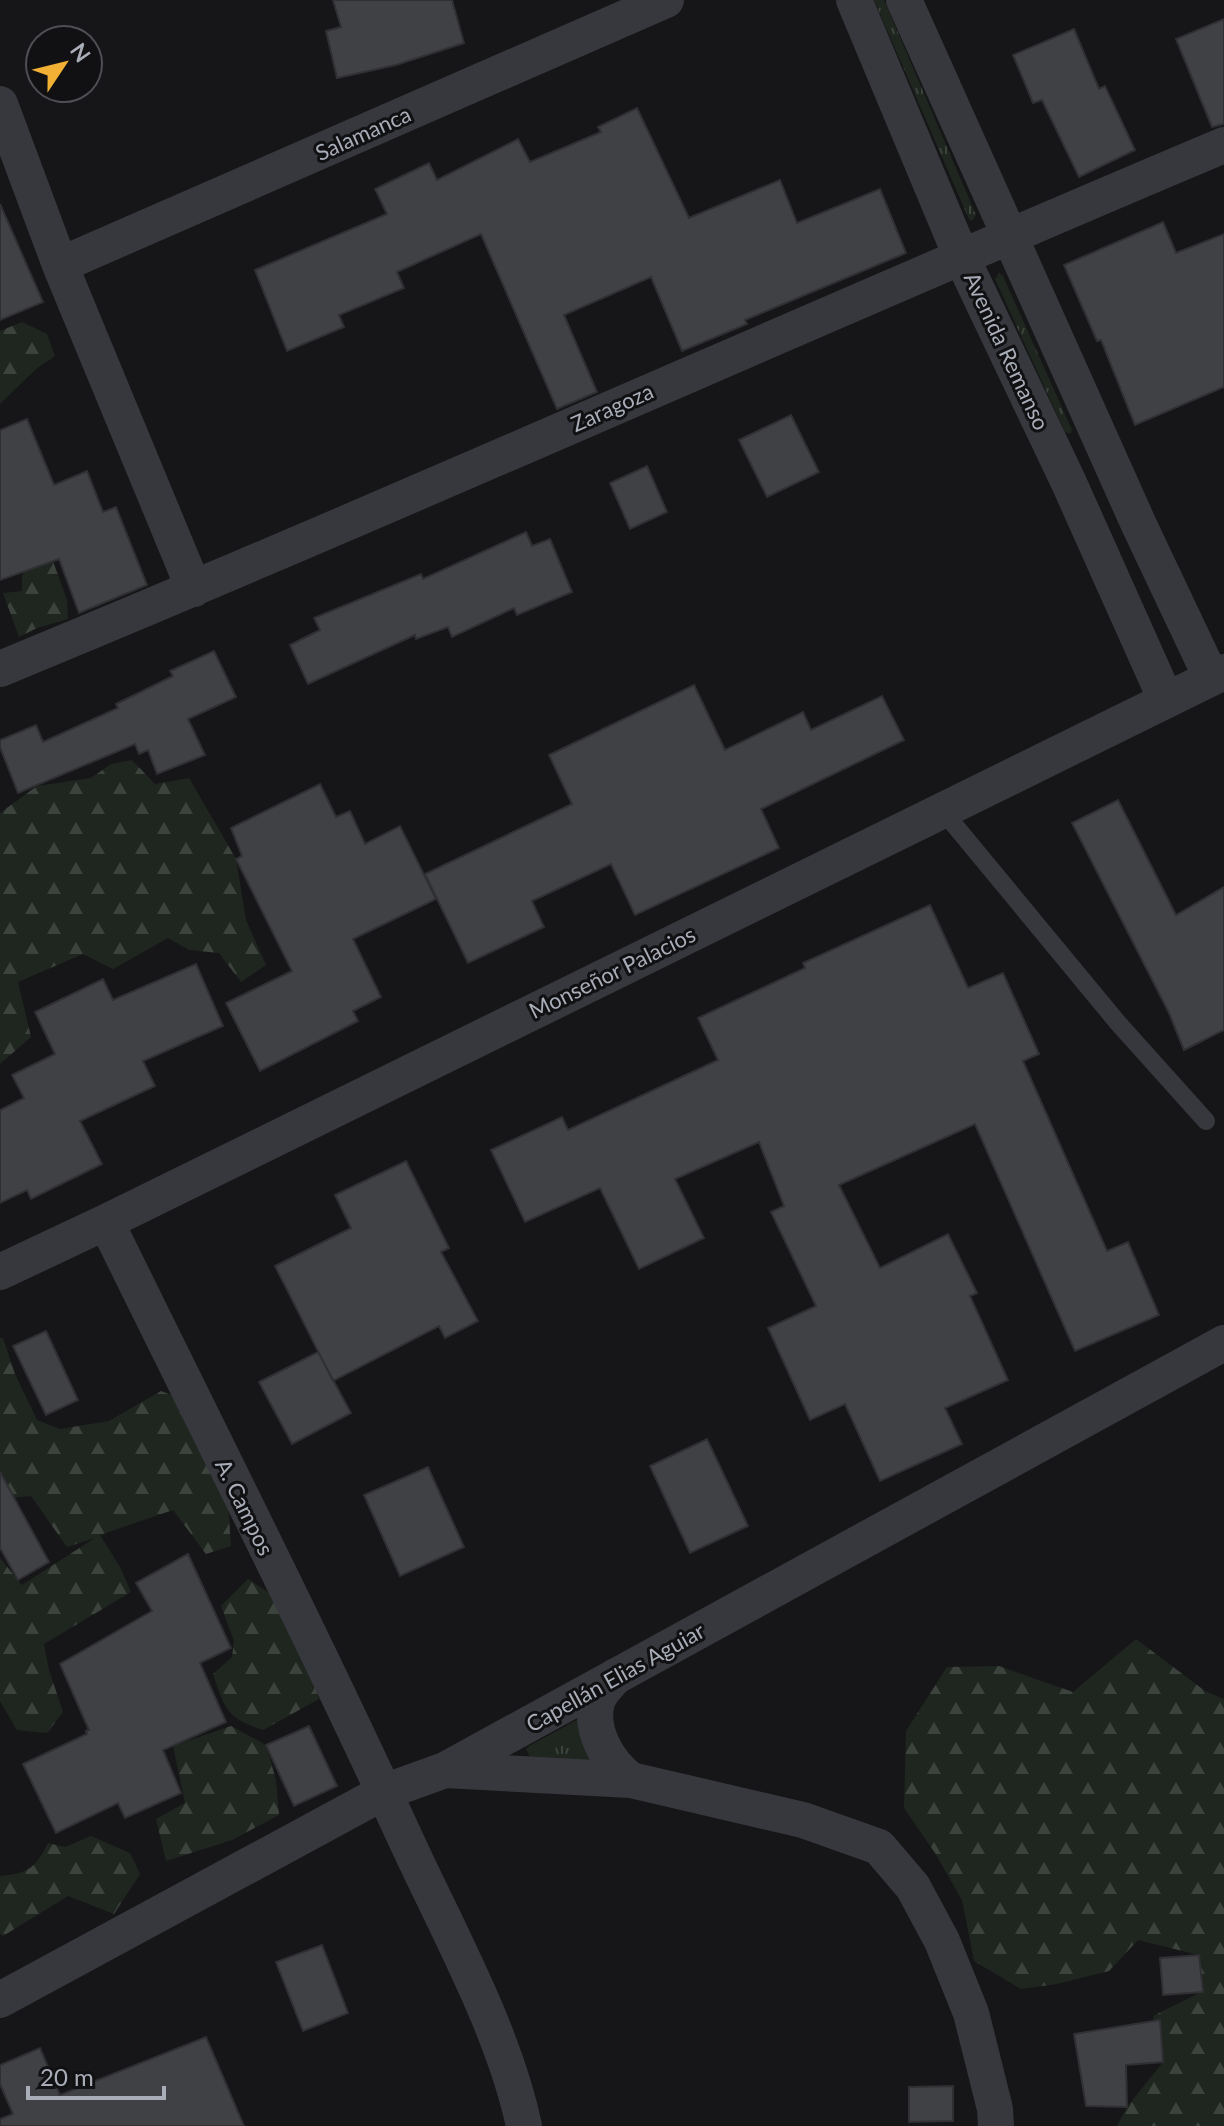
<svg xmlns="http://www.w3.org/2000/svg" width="1224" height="2126" viewBox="0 0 1224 2126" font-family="Lato,sans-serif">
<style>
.grass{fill:url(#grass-tufts)}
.forest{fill:url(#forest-firs)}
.building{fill:#404145;stroke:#303034;stroke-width:2}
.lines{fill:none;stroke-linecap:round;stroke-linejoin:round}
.service{stroke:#37383d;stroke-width:18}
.minor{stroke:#37383d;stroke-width:36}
.labels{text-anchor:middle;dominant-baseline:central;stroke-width:6;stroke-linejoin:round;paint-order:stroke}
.street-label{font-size:22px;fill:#a8adb8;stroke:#111113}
</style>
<defs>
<pattern id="grass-tufts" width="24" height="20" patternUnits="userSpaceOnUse" patternTransform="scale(2)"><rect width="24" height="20" fill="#1e261f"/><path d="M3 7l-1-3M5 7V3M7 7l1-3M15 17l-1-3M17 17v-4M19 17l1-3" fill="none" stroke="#3c433d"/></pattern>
<pattern id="forest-firs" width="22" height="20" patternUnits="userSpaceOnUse" patternTransform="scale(2)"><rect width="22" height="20" fill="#1e261f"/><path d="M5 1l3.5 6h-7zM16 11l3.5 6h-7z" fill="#3c433d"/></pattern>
</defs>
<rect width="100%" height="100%" fill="#161618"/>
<path class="grass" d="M 874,0 L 884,0 L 976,215 L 972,221 L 969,219 Z
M 999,273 L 1003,276 L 1072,430 L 1070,434 L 1065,432 L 995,279 Z
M 579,1719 L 601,1763 L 530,1757 L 526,1749 L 529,1746 Z"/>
<path class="forest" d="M 22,322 L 47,334 L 55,356 L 36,369 L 0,404 L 0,331 Z
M 50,553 L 67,600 L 68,619 L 37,628 L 19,637 L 3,593 L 22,591 L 22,577 L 27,563 Z
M 132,760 L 155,784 L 189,778 L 236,859 L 246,920 L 266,965 L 241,982 L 219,953 L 189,950 L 168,938 L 113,969 L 83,954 L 18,982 L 31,1037 L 0,1064 L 0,813 L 37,786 L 91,778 L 111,764 Z
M 0,1338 L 3,1338 L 15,1374 L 37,1420 L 60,1429 L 109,1421 L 161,1391 L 213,1411 L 228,1503 L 231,1546 L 206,1554 L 173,1510 L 100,1535 L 120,1567 L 131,1592 L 44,1644 L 49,1670 L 63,1712 L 47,1733 L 17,1730 L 0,1701 L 0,1558 L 22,1585 L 95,1538 L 67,1547 L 31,1496 L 0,1499 Z
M 248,1579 L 271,1594 L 302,1645 L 319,1699 L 263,1730 C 226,1717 226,1711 213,1674 L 232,1657 L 234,1641 L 221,1606 Z
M 1136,1639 L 1205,1691 L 1224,1699 L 1224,2126 L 1117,2126 L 1127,2107 L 1163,2062 L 1153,2016 L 1203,1991 L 1199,1955 L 1138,1940 L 1109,1971 L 1057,1984 L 1021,1989 L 974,1961 L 962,1900 L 935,1853 L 904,1808 L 906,1731 L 947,1667 L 999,1666 L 1073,1692 Z
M 231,1726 L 266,1745 L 276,1780 L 279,1815 L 232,1840 L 166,1861 L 156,1819 L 185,1803 L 173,1746 Z
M 91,1836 L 130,1853 L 140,1874 L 114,1914 L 68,1896 L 3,1936 L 0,1934 L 0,1876 C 27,1874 36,1868 48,1843 L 65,1847 Z"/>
<path class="building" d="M 333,0 L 452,0 L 464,43 L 396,65 L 337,78 L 326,31 L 341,27 Z
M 1224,19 L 1224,124 L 1212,127 L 1176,39 Z
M 1074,29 L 1099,89 L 1105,86 L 1135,150 L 1079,177 L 1042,100 L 1033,103 L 1013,55 Z
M 637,108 L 689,218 L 780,180 L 797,223 L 880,189 L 906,253 L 745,320 L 747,324 L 682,351 L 651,277 L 564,315 L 597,392 L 557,409 L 481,234 L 397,272 L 404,288 L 339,315 L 344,327 L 287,351 L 255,270 L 387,214 L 375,189 L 429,163 L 437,180 L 518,139 L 530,162 L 601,132 L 598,127 Z
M 0,204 L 43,302 L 0,320 Z
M 1163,222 L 1176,253 L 1224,234 L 1224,387 L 1135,425 L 1101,340 L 1097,341 L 1064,265 Z
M 791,415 L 819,472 L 767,497 L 739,440 Z
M 27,419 L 54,485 L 87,471 L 103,512 L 116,507 L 147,585 L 79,613 L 59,559 L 0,580 L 0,430 Z
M 647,466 L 667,512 L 630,529 L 610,483 Z
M 526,532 L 532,546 L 550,539 L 572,592 L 517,615 L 514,608 L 452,637 L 448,627 L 416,639 L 415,635 L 308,684 L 290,645 L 320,630 L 314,618 L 421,574 L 423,579 Z
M 214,651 L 236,697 L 188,719 L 205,755 L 157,774 L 148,750 L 139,754 L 135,744 L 18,793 L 0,747 L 0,740 L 36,725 L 43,742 L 118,708 L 116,704 L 173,676 L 170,671 Z
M 694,685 L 725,750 L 803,712 L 811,730 L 882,696 L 904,740 L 761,809 L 779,848 L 635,915 L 611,864 L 532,901 L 544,927 L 468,963 L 425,874 L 572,804 L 549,755 Z
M 320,784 L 336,817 L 350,811 L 365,844 L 400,826 L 436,899 L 353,939 L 381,997 L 353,1011 L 358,1021 L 260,1071 L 226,1003 L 292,971 L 236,859 L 242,856 L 231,828 Z
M 1118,800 L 1176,915 L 1224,887 L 1224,1030 L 1184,1050 L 1169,1013 L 1072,823 Z
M 930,905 L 968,988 L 1003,973 L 1039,1054 L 1023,1061 L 1107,1251 L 1128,1242 L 1159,1315 L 1075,1351 L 975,1124 L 839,1185 L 880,1268 L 948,1234 L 977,1293 L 970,1296 L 1008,1380 L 945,1408 L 962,1444 L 880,1481 L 845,1404 L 810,1420 L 768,1328 L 816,1306 L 771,1212 L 784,1206 L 759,1142 L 675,1179 L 704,1238 L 639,1269 L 600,1188 L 525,1222 L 491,1150 L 562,1117 L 568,1130 L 718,1060 L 698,1018 L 805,968 L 803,963 Z
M 196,964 L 223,1026 L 143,1061 L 155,1086 L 80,1121 L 102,1164 L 31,1199 L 27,1190 L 0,1203 L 0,1110 L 24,1098 L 12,1075 L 55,1054 L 35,1012 L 103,979 L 113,1000 Z
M 406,1161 L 449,1248 L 441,1252 L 478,1321 L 445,1338 L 439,1326 L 333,1381 L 275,1266 L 351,1228 L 335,1195 Z
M 46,1331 L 78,1400 L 46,1415 L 13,1346 Z
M 318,1352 L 351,1413 L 292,1444 L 259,1382 Z
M 707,1439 L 748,1526 L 690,1553 L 650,1466 Z
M 428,1467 L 464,1547 L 400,1576 L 364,1495 Z
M 0,1472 L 49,1562 L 18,1580 L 0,1548 Z
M 188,1554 L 231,1648 L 200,1663 L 226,1722 L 163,1750 L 181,1793 L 125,1818 L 118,1803 L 56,1833 L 23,1764 L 87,1734 L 86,1731 L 89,1730 L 60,1664 L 152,1611 L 136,1583 Z
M 309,1726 L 337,1786 L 294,1806 L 266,1745 Z
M 322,1945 L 348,2013 L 303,2031 L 276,1962 Z
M 1199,1955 L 1203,1992 L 1163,1995 L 1160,1958 Z
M 1160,2020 L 1163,2062 L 1126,2065 L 1127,2107 L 1086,2106 L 1074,2034 Z
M 206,2037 L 244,2126 L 0,2126 L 0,2119 L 13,2114 L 0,2084 L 0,2065 L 40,2048 L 60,2095 Z
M 953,2086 L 953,2121 L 909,2122 L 909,2087 Z"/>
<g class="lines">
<path class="service" d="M 942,810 L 1118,1023 L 1206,1121"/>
<path class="minor" d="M 854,0 L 961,256 L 1069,483 L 1166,700
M 904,0 L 1139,525 L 1211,677
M 0,104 L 60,265 L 194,589
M 60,265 L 666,0
M 0,669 C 410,500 815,317 1224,145
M 106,1222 C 207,1428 311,1633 407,1842 C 448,1931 504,2031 524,2126
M 0,1272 L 106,1222 L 1224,672
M 616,1676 C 609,1684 600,1692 597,1702 C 589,1731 609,1764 631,1780
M 445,1770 L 631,1780 L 803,1820 L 879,1847 L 913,1887 L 942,1941 L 971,2013 L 995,2109 L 996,2126
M 0,2000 L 384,1792 L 445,1770 L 1224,1343"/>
</g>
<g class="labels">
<g class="street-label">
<text transform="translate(363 133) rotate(-24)">Salamanca</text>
<text transform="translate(1007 351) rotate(65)">Avenida Remanso</text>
<text transform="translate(612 407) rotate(-24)">Zaragoza</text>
<text transform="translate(612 972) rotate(-26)">Monseñor Palacios</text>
<text transform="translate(245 1507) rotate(64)">A. Campos</text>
<text transform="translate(615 1677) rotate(-29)">Capellán Elias Aguiar</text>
</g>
</g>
<g transform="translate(64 64) rotate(55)"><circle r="38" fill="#111113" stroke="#4d4f55" stroke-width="2"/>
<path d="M0-6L14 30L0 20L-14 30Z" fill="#f2b134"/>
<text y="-12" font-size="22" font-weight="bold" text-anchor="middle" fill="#a8adb8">N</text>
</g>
<path d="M28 2086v12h136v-12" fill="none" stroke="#a8adb8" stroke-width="4"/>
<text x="40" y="2086" font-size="24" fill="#a8adb8" stroke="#111113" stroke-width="6" paint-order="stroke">20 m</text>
</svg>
